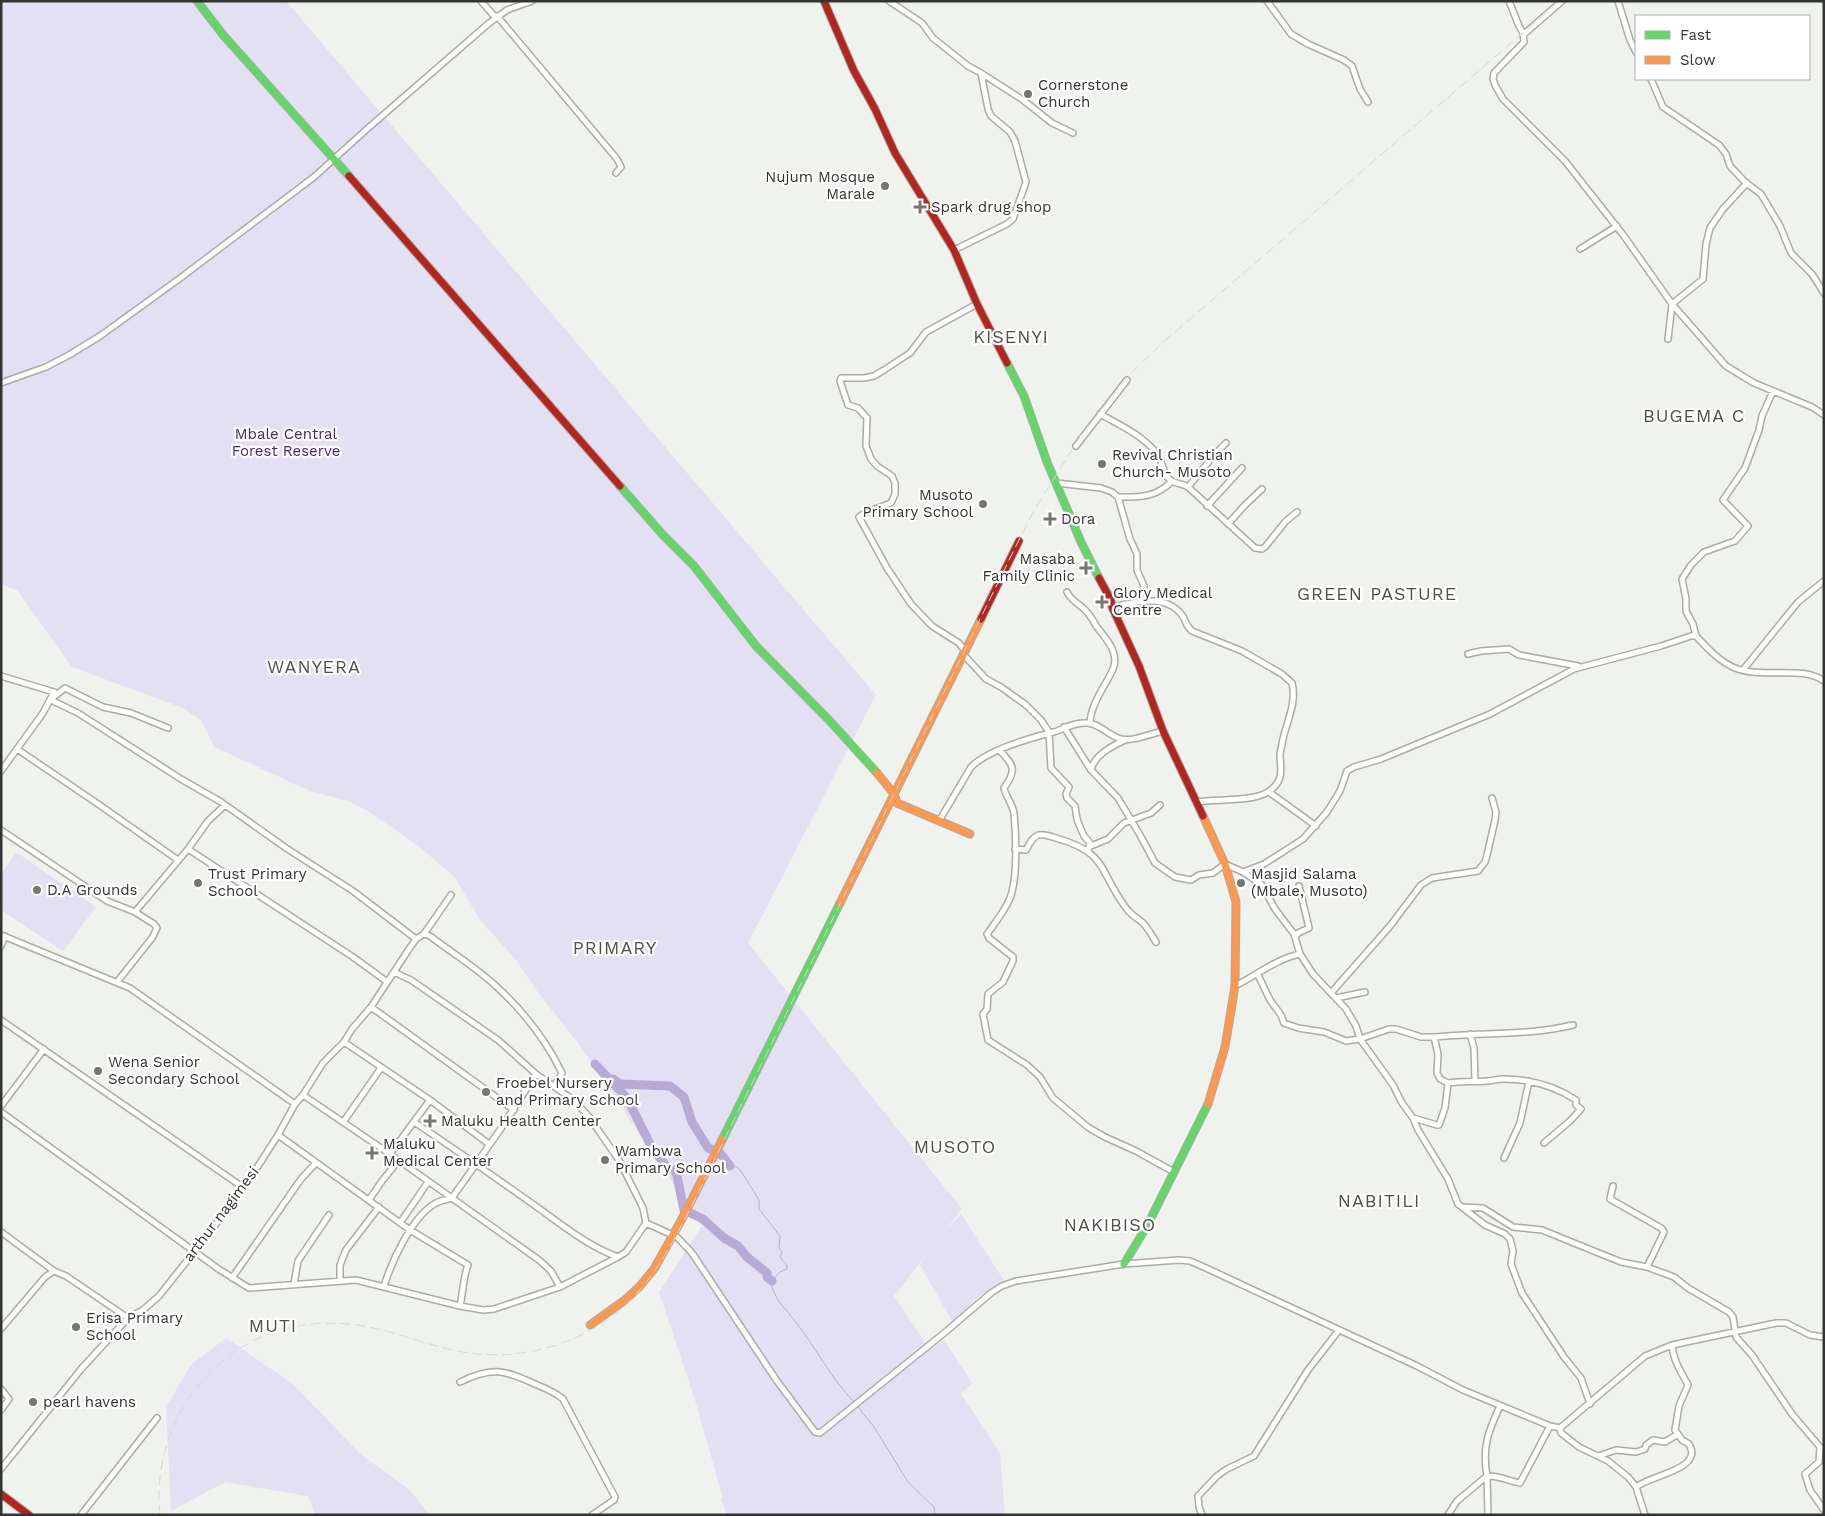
<svg xmlns="http://www.w3.org/2000/svg" width="1825" height="1516" viewBox="0 0 1825 1516" font-family="'Work Sans',sans-serif">
<style>
.green{fill:#e4e0f4}
.lines{fill:none;stroke-linecap:round;stroke-linejoin:round}
.stream{stroke:#b7abd6;stroke-width:1}
.river{stroke:#b7abd6;stroke-width:9}
.street-casing{stroke:#aaaca8;stroke-width:8}
.fast-casing{stroke:#aaaca8;stroke-width:9}
.slow-casing{stroke:#aaaca8;stroke-width:9}
.jam-casing{stroke:#aaaca8;stroke-width:9}
.street{stroke:#fdfdfc;stroke-width:5}
.fast{stroke:#63d668;stroke-width:7}
.slow{stroke:#ff974d;stroke-width:7}
.jam{stroke:#b3261e;stroke-width:7}
.rail{stroke:#d7d8d7;stroke-width:1;stroke-dasharray:10 5;stroke-linecap:butt}
.poi-dot{fill:#747673;stroke:#fff;stroke-width:2}
.labels{text-anchor:middle;dominant-baseline:central;stroke-width:4.5;stroke-linejoin:round;paint-order:stroke}
.poi-label{font-size:15px;fill:#323431;stroke:#fff;text-anchor:start}
.park-label{font-size:15px;fill:#432873;stroke:#fff}
.street-label{font-size:15px;fill:#323431;stroke:#fff}
.quarter-label{font-size:18px;letter-spacing:1px;fill:#4c5049;stroke:#fff}
</style>
<rect width="100%" height="100%" fill="#f0f2ee"/>
<path class="green" d="M 1,1 L 286,1 L 876,695 L 748,943 L 962,1209 L 944,1232 L 961,1214 L 1005,1282 L 983,1294 L 952,1321 L 920,1265 L 927,1254 L 894,1296 L 930,1350 L 944,1340 L 972,1383 L 961,1394 L 1000,1453 L 1005,1515 L 727,1515 L 721,1499 L 723,1498 L 695,1400 L 659,1292 L 702,1226 L 578,1043 L 539,994 L 516,960 L 480,920 L 455,878 L 421,848 L 368,811 L 348,801 L 310,791 L 214,747 L 201,720 L 183,708 L 72,667 L 18,591 L 1,584 Z
M 16,852 L 96,907 L 63,951 L 1,910 L 1,874 Z
M 226,1338 L 293,1384 L 360,1454 L 410,1490 L 430,1515 L 315,1515 L 308,1496 L 225,1482 L 171,1511 L 166,1407 L 191,1365 Z"/>
<g class="lines">
<path class="stream" d="M 1821,1 L 1824,5
M 730,1166 L 737,1167 L 741,1171 L 759,1200 L 759,1209 L 780,1236 L 779,1248 L 782,1252 L 780,1257 L 787,1265 L 787,1269 L 780,1272 L 771,1282 C 773,1298 786,1309 795,1321 C 816,1348 830,1377 854,1402
M 858,1407 L 874,1427 L 908,1482 L 934,1507 L 935,1515"/>
<path class="river" d="M 595,1064 L 627,1098 L 651,1146 L 666,1166 L 676,1171 L 684,1210 L 703,1219 L 724,1238 L 738,1246 L 747,1257 L 767,1273 L 767,1277 L 772,1281
M 613,1079 L 620,1084 L 670,1086 L 684,1097 L 692,1122 L 708,1148 L 720,1153 L 730,1166"/>
<defs>
<path id="street" d="M 481,1 L 496,18
M 889,1 L 922,23 L 933,38 L 968,66 L 981,73 L 988,109 L 991,116 L 1010,132 L 1015,141 L 1026,182 L 1013,219 L 1007,224 L 954,250
M 1267,1 L 1291,34 L 1308,44 L 1344,60 L 1352,66 L 1360,89 L 1368,102
M 1509,1 L 1519,26 L 1523,33 L 1524,42 L 1494,73 L 1493,79 L 1495,85 L 1503,99 L 1565,161 L 1624,236 L 1672,304 L 1726,366 L 1754,383 L 1812,407 L 1824,415
M 1618,1 L 1630,40 L 1636,52
M 497,16 L 617,159 L 621,167 L 616,173
M 1523,35 L 1562,1
M 981,73 L 1023,100 L 1052,123 L 1073,133
M 1651,79 L 1663,107 L 1719,145 L 1726,154 L 1730,166 L 1745,182 L 1761,194 L 1780,226 L 1791,253 L 1812,274 L 1824,293
M 1580,249 L 1617,226
M 1668,339 L 1672,304 L 1703,279 L 1706,244 L 1710,228 L 1723,209 L 1747,183
M 1,383 L 46,367 L 69,355 L 100,336 L 179,279 L 314,177 L 367,129 L 488,24 L 507,10 L 532,1
M 1100,414 C 1120,425 1144,436 1158,455 C 1163,463 1163,474 1170,480 C 1175,484 1182,483 1188,487 L 1255,548 L 1262,549 L 1265,547 L 1286,521 L 1297,512
M 1076,446 L 1127,380
M 1057,483 L 1101,488 L 1112,492 L 1118,497 L 1130,539 L 1137,554 L 1137,570 L 1144,586 L 1139,601
M 1188,487 L 1215,454 L 1226,443
M 1118,497 C 1139,497 1156,498 1172,481
M 1207,506 L 1242,468
M 1228,524 L 1245,505 L 1262,489
M 1067,592 C 1071,601 1080,604 1086,611 C 1091,616 1094,622 1097,627 C 1106,639 1120,653 1113,669 C 1105,687 1091,703 1090,723
M 1112,607 C 1134,602 1166,593 1182,615 C 1187,622 1184,624 1192,631 L 1242,651 L 1282,674 L 1292,683 C 1297,702 1287,721 1283,739 C 1282,744 1281,749 1280,754 C 1280,762 1282,769 1280,777 C 1271,807 1220,797 1197,802
M 1696,636 L 1693,624 L 1686,611 L 1686,599 L 1682,579 L 1691,565 L 1704,552 L 1735,541 L 1748,526 L 1723,500 L 1745,468 L 1759,430 L 1762,416 L 1773,391
M 965,651 L 959,643 L 932,626 L 911,604 L 887,568 L 859,517 C 866,511 881,507 891,503 L 895,494 L 895,483 L 892,476 L 877,466 L 871,459 L 866,446 L 867,418 L 858,408 L 848,405 L 840,381 L 841,378 L 864,378 L 874,376 L 884,370 L 910,353 L 926,332 L 977,304
M 963,654 L 986,679 L 1001,687 L 1026,705 L 1041,720 L 1049,732 L 1051,768 L 1069,787 L 1066,794 L 1067,798 L 1075,806 L 1077,819 L 1080,827 L 1084,836 L 1090,843 L 1088,851
M 1468,654 L 1481,651 L 1509,649 L 1519,655 L 1578,666
M 1743,670 L 1798,602 L 1824,581
M 1,676 L 54,692 L 43,713 L 1,771
M 51,699 L 65,688 L 103,707 L 131,713 L 168,728
M 51,700 L 78,713 L 181,779 L 221,802 L 286,848 L 353,891 L 416,939
M 1064,727 L 1091,770 L 1118,798 L 1140,835 L 1155,863 L 1175,877 L 1191,880 L 1199,875 L 1213,873 L 1225,864 L 1243,872 L 1262,885 L 1275,909 L 1294,934 L 1300,954 L 1313,974 L 1346,1009 L 1356,1026 L 1360,1039 L 1393,1085 L 1402,1103 L 1413,1118 L 1418,1130 L 1448,1179 L 1458,1204 L 1485,1225 L 1505,1234 L 1510,1239 L 1513,1251 L 1511,1264 L 1522,1293 L 1564,1357 L 1581,1378 L 1590,1404
M 17,749 L 101,806 L 178,860
M 1000,751 C 1014,765 1017,770 1004,788 C 1006,797 1012,803 1014,813 C 1016,834 1018,878 1010,898 C 1005,911 995,923 987,934 L 989,938 L 1013,957 L 1013,961 L 1003,982 L 988,994 L 987,1009 L 983,1014 L 988,1040 L 1027,1065 L 1040,1077 L 1053,1098 L 1089,1128 L 1105,1137 L 1136,1151 L 1174,1172
M 1091,770 C 1094,755 1112,746 1125,740
M 1269,792 L 1316,826
M 939,821 L 971,767 C 988,750 1030,738 1054,732 C 1066,728 1075,722 1087,723 C 1098,723 1107,734 1118,738 C 1131,743 1149,734 1163,731
M 1,830 L 107,901 L 135,912
M 1091,846 L 1108,839 L 1124,823 L 1151,813 L 1160,805
M 188,849 L 353,957 L 386,981
M 1015,849 L 1026,850 C 1035,833 1037,832 1056,838 C 1109,853 1098,871 1126,908 C 1130,914 1137,918 1143,923 C 1148,928 1152,936 1156,942
M 1243,872 L 1264,864 L 1303,839 L 1327,812 L 1340,791 L 1347,771 L 1354,767 L 1381,759 L 1490,714 L 1574,669 L 1661,646 L 1691,636 L 1696,636 C 1707,648 1720,662 1735,668 C 1762,679 1803,665 1824,681
M 424,934 L 430,936 C 452,953 477,968 497,987 C 523,1011 547,1042 562,1073 L 554,1086
M 1,935 L 130,988 L 295,1104
M 1295,937 L 1298,933 L 1309,928 L 1299,886
M 1,946 L 5,936
M 1258,975 L 1270,1000 L 1281,1015 L 1284,1023 L 1298,1028 L 1324,1032 L 1346,1041 L 1360,1039 L 1389,1029 L 1396,1029 L 1421,1037 L 1434,1037 L 1438,1054 L 1437,1073 L 1440,1079 L 1448,1083
M 117,982 L 152,938 L 157,928 L 154,924 L 135,912 L 188,849 L 208,821 L 225,805
M 1235,986 C 1257,975 1276,959 1300,954
M 1331,993 L 1390,926 L 1421,885 L 1432,878 L 1478,871 L 1485,862 L 1487,855 L 1495,820 L 1496,812 L 1492,798
M 1336,998 L 1365,992
M 371,1007 L 514,1110
M 1,1020 L 244,1188
M 1470,1034 L 1474,1048 L 1475,1081
M 1434,1037 C 1480,1032 1527,1036 1573,1025
M 344,1042 L 430,1100 L 489,1144
M 303,1095 L 390,1154 L 539,1260 L 551,1271 L 560,1287
M 1,1106 L 44,1049
M 1,1112 L 220,1270 L 249,1288 L 356,1280 L 460,1306 L 483,1310 L 494,1309 L 560,1287 L 618,1257 L 626,1252 L 646,1223 L 643,1208 L 619,1160 L 589,1117 L 575,1101 L 536,1074 L 498,1040 L 411,980 L 394,972
M 1413,1118 L 1437,1125 L 1439,1125 L 1445,1108 L 1448,1083 C 1461,1081 1474,1082 1487,1081 C 1492,1081 1497,1079 1503,1079 C 1529,1079 1555,1086 1576,1100 L 1576,1105 L 1581,1109 L 1570,1121 L 1544,1143
M 344,1121 L 381,1068
M 414,1122 C 455,1149 496,1178 537,1207 C 562,1225 588,1246 618,1257
M 278,1135 L 410,1230 L 468,1265 C 463,1278 463,1293 460,1306
M 390,1154 L 430,1100
M 1504,1158 L 1520,1123 L 1529,1081
M 1613,1186 L 1610,1199 L 1661,1228 L 1664,1232 L 1647,1267
M 369,1200 L 382,1181 L 399,1160
M 1462,1207 L 1483,1208 L 1513,1227 L 1542,1230 L 1621,1262 L 1647,1267 L 1674,1277 L 1688,1288 L 1729,1312 L 1733,1317 L 1736,1337 L 1752,1355 L 1792,1414 L 1820,1447 L 1819,1462 L 1805,1474 L 1810,1490 L 1824,1510
M 400,1223 L 428,1182
M 646,1223 L 677,1237 L 692,1253 L 777,1381 L 815,1432 L 820,1433 L 943,1334 L 991,1293 L 1002,1286 L 1016,1281 L 1124,1264 L 1179,1260 L 1190,1261 L 1206,1268 L 1417,1366 L 1463,1390 L 1550,1426 L 1560,1428
M 1,1232 L 54,1271
M 232,1278 L 301,1179 L 316,1163
M 340,1280 L 340,1265 L 346,1250 L 379,1207
M 294,1284 L 298,1261 L 329,1215
M 384,1286 C 392,1261 412,1216 436,1203 C 441,1200 447,1200 452,1198 L 502,1127 L 536,1074
M 1,1329 L 45,1277 L 54,1271 L 66,1276 L 128,1318
M 460,1382 C 492,1366 504,1370 535,1384 C 545,1388 555,1392 563,1399 L 615,1497 L 614,1500 L 592,1515
M 1,1389 L 9,1399 L 1,1410
M 1500,1406 C 1488,1432 1482,1447 1487,1476 C 1498,1475 1509,1481 1520,1483 L 1550,1426
M 1560,1428 L 1645,1356 L 1672,1345 L 1776,1323 L 1786,1323 L 1810,1335 L 1824,1337
M 1560,1428 L 1561,1433 L 1579,1447 L 1608,1461 L 1628,1477 L 1636,1487 L 1645,1515
M 1598,1456 L 1616,1450 L 1636,1452 L 1645,1449 L 1646,1445 L 1653,1440 L 1665,1442 L 1678,1434
M 1,1469 L 82,1368 L 128,1318 L 143,1310 L 159,1296 L 194,1252 L 244,1188 L 278,1135 L 295,1104 L 303,1095 L 323,1063 L 344,1042 L 352,1029 L 371,1007 L 407,952 L 416,939 L 424,934 L 451,895
M 1636,1487 C 1649,1477 1687,1471 1691,1456 C 1693,1452 1691,1448 1689,1444 L 1682,1440 L 1675,1430 L 1679,1406 L 1688,1385 C 1681,1372 1673,1360 1672,1345
M 81,1515 L 157,1418
M 1202,1515 L 1199,1507 L 1198,1496 L 1217,1476 L 1227,1469 L 1254,1456 L 1308,1370 L 1339,1330
M 1448,1515 L 1457,1501 L 1487,1476 L 1488,1515"/>
<path id="fast" d="M 197,1 L 224,36 L 349,176
M 1007,363 L 1024,396 L 1047,462 L 1081,542 L 1099,578
M 620,486 L 663,535 L 694,566 L 756,646 L 828,719 L 877,773
M 722,1140 L 840,903
M 1124,1264 L 1147,1226 L 1208,1104"/>
<path id="slow" d="M 877,773 L 894,794 L 897,803 L 970,834
M 1203,816 L 1225,864 L 1236,902 L 1235,986 L 1225,1047 L 1208,1104
M 840,903 L 981,619
M 590,1325 L 625,1300 L 640,1286 L 654,1269 L 683,1217 L 722,1140"/>
<path id="jam" d="M 824,1 L 854,71 L 875,109 L 895,153 L 954,250 L 977,304 L 1007,363
M 349,176 L 620,486
M 1099,578 L 1111,600 L 1112,607 L 1139,666 L 1163,731 L 1203,816
M 981,619 L 1019,541
M 1,1494 L 29,1515"/>
</defs>
<use href="#street" class="street-casing"/>
<use href="#fast" class="fast-casing"/>
<use href="#slow" class="slow-casing"/>
<use href="#jam" class="jam-casing"/>
<use href="#street" class="street"/>
<use href="#fast" class="fast"/>
<use href="#slow" class="slow"/>
<use href="#jam" class="jam"/>
<path class="rail" d="M 160,1515 C 155,1471 168,1425 194,1391 C 235,1336 298,1315 364,1326 C 402,1333 438,1350 477,1354 C 508,1357 541,1352 570,1340 C 643,1311 670,1249 703,1183 L 1012,554 L 1032,514 L 1081,435 L 1132,372 L 1161,344 L 1560,1"/>
</g>
<g class="poi-dot">
<circle cx="1028" cy="94" r="5"/>
<circle cx="885" cy="186" r="5"/>
<path d="M917.5 199.5h5v5h5v5h-5v5h-5v-5h-5v-5h5z"/>
<circle cx="1102" cy="464" r="5"/>
<circle cx="983" cy="504" r="5"/>
<path d="M1047.5 511.5h5v5h5v5h-5v5h-5v-5h-5v-5h5z"/>
<path d="M1083.5 560.5h5v5h5v5h-5v5h-5v-5h-5v-5h5z"/>
<path d="M1099.5 594.5h5v5h5v5h-5v5h-5v-5h-5v-5h5z"/>
<circle cx="198" cy="883" r="5"/>
<circle cx="1241" cy="883" r="5"/>
<circle cx="37" cy="890" r="5"/>
<circle cx="98" cy="1071" r="5"/>
<circle cx="486" cy="1092" r="5"/>
<path d="M427.5 1113.5h5v5h5v5h-5v5h-5v-5h-5v-5h5z"/>
<path d="M369.5 1145.5h5v5h5v5h-5v5h-5v-5h-5v-5h5z"/>
<circle cx="605" cy="1160" r="5"/>
<circle cx="76" cy="1327" r="5"/>
<circle cx="33" cy="1402" r="5"/>
</g>
<g class="labels">
<g class="poi-label">
<text x="1038" y="85">Cornerstone<tspan x="1038" dy="17">Church</tspan></text>
<text x="875" y="177" text-anchor="end">Nujum Mosque<tspan x="875" dy="17">Marale</tspan></text>
<text x="931" y="207">Spark drug shop</text>
<text x="1112" y="455">Revival Christian<tspan x="1112" dy="17">Church- Musoto</tspan></text>
<text x="973" y="495" text-anchor="end">Musoto<tspan x="973" dy="17">Primary School</tspan></text>
<text x="1061" y="519">Dora</text>
<text x="1075" y="559" text-anchor="end">Masaba<tspan x="1075" dy="17">Family Clinic</tspan></text>
<text x="1113" y="593">Glory Medical<tspan x="1113" dy="17">Centre</tspan></text>
<text x="208" y="874">Trust Primary<tspan x="208" dy="17">School</tspan></text>
<text x="1251" y="874">Masjid Salama<tspan x="1251" dy="17">(Mbale, Musoto)</tspan></text>
<text x="47" y="890">D.A Grounds</text>
<text x="108" y="1062">Wena Senior<tspan x="108" dy="17">Secondary School</tspan></text>
<text x="496" y="1083">Froebel Nursery<tspan x="496" dy="17">and Primary School</tspan></text>
<text x="441" y="1121">Maluku Health Center</text>
<text x="383" y="1144">Maluku<tspan x="383" dy="17">Medical Center</tspan></text>
<text x="615" y="1151">Wambwa<tspan x="615" dy="17">Primary School</tspan></text>
<text x="86" y="1318">Erisa Primary<tspan x="86" dy="17">School</tspan></text>
<text x="43" y="1402">pearl havens</text>
</g>
<g class="park-label">
<text x="286" y="434">Mbale Central<tspan x="286" dy="17">Forest Reserve</tspan></text>
</g>
<g class="street-label">
<text transform="translate(221 1214) rotate(-53)">arthur nagimesi</text>
</g>
<g class="quarter-label">
<text x="1011" y="336">KISENYI</text>
<text x="1694" y="415">BUGEMA C</text>
<text x="1377" y="593">GREEN PASTURE</text>
<text x="314" y="666">WANYERA</text>
<text x="615" y="947">PRIMARY</text>
<text x="955" y="1146">MUSOTO</text>
<text x="1379" y="1200">NABITILI</text>
<text x="1110" y="1224">NAKIBISO</text>
<text x="273" y="1325">MUTI</text>
</g>
</g>
<rect width="1825" height="1516" fill="none" stroke="#323431" stroke-width="5"/>
<rect x="1635" y="15" width="175" height="65" fill="#ffffff" stroke="#adaead"/>
<rect x="1645" y="31" width="25" height="8" fill="#63d668" stroke="#adaead"/>
<text x="1680" y="40" font-size="15" fill="#323431">Fast</text>
<rect x="1645" y="56" width="25" height="8" fill="#ff974d" stroke="#adaead"/>
<text x="1680" y="65" font-size="15" fill="#323431">Slow</text>
</svg>
